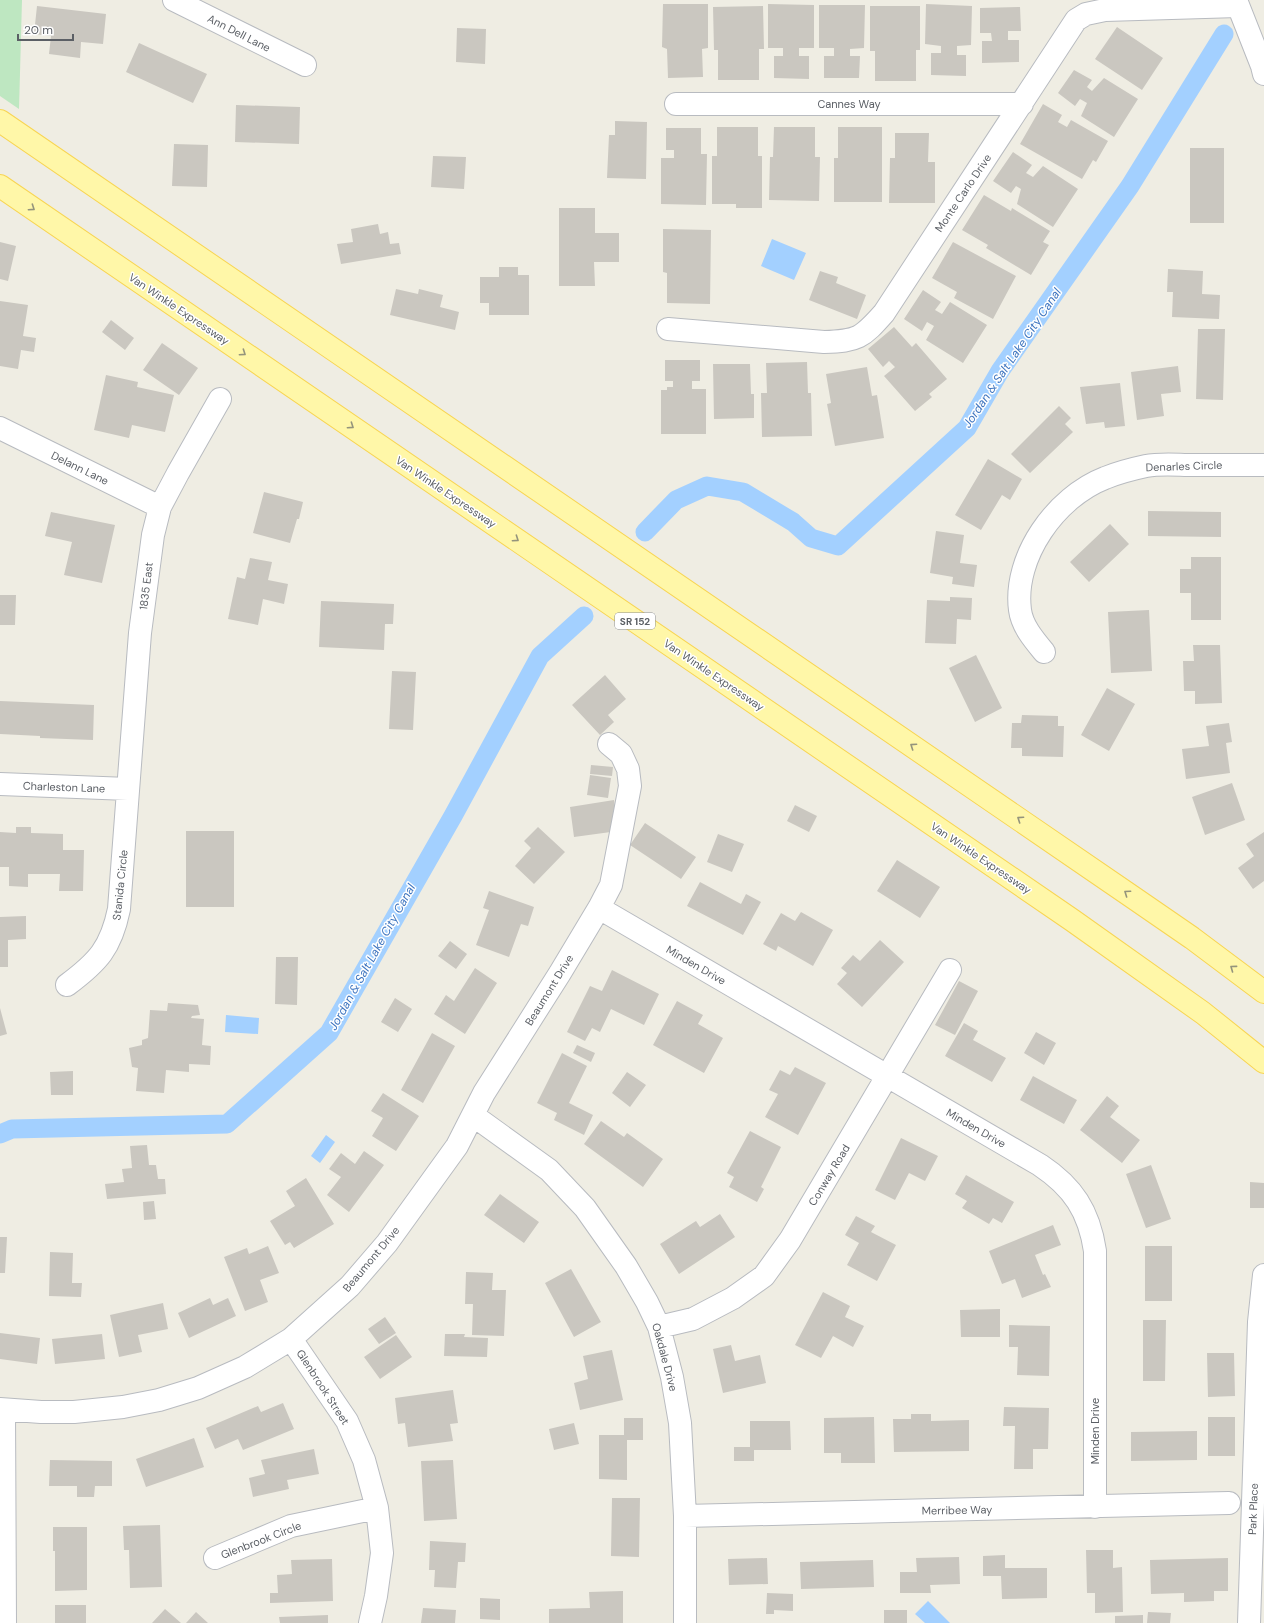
<svg xmlns="http://www.w3.org/2000/svg" width="1264" height="1623" viewBox="0 0 1264 1623" font-family="'DM Sans',sans-serif">
<style>
.green{fill:#bee7c1}
.water{fill:#a3d0ff}
.lines{fill:none;stroke-linecap:round;stroke-linejoin:round}
.canal{stroke:#a3d0ff;stroke-width:19}
.building{fill:#cac7c0}
.minor-casing{stroke:#b8bbc0;stroke-width:24}
.major-casing{stroke:#f8d553;stroke-width:24}
.minor{stroke:#fff;stroke-width:22}
.major{stroke:#fff7a8;stroke-width:22}
.oneway{stroke:#94947c}
.labels{text-anchor:middle;dominant-baseline:central;stroke-width:3;stroke-linejoin:round;paint-order:stroke}
.shield{fill:#fff;stroke:#8c8f93;stroke-width:1}
.shield-label{font-size:10px;font-weight:bold;fill:#5b5f65}
.street-label{font-size:11px;fill:#5b5f65;stroke:#fff}
.water-label{font-size:12px;font-style:italic;fill:#3d74bf;stroke:#fff}
</style>
<rect width="100%" height="100%" fill="#efede3"/>
<path class="green" d="M 0,0 L 22,0 L 19,109 L 0,96 Z"/>
<path class="water" d="M 772,239 L 806,253 L 794,280 L 761,266 Z
M 226,1015 L 259,1018 L 258,1034 L 225,1032 Z
M 326,1135 L 335,1142 L 320,1163 L 311,1156 Z
M 928,1601 L 950,1623 L 925,1623 L 915,1614 Z"/>
<g class="lines">
<path class="canal" d="M 645,532 L 676,500 L 707,486 L 743,492 L 793,522 L 811,538 L 838,546 L 967,428 L 1000,371 L 1130,186 L 1224,34
M 0,1134 L 12,1129 L 227,1124 L 329,1033 L 453,816 L 540,656 L 584,616"/>
</g>
<path class="building" d="M 663,4 L 708,4 L 708,48 L 702,49 L 703,77 L 668,78 L 667,49 L 662,47 Z
M 768,4 L 814,5 L 814,48 L 799,48 L 799,56 L 809,56 L 809,79 L 774,78 L 774,56 L 783,56 L 783,48 L 768,48 Z
M 926,4 L 972,6 L 971,45 L 957,46 L 957,55 L 966,55 L 966,76 L 931,75 L 931,53 L 941,53 L 941,46 L 925,44 Z
M 819,5 L 865,5 L 864,48 L 850,49 L 850,56 L 860,56 L 859,78 L 824,78 L 824,56 L 834,56 L 834,48 L 819,48 Z
M 37,6 L 106,14 L 103,44 L 81,42 L 80,58 L 49,54 L 51,36 L 34,34 Z
M 763,6 L 764,49 L 759,49 L 759,80 L 718,80 L 718,50 L 714,50 L 713,7 Z
M 870,6 L 920,6 L 920,50 L 916,50 L 916,81 L 875,81 L 875,51 L 870,51 Z
M 1020,7 L 1021,31 L 1008,31 L 1008,40 L 1019,40 L 1019,62 L 982,63 L 982,41 L 992,41 L 991,33 L 980,33 L 980,8 Z
M 1117,27 L 1163,58 L 1142,90 L 1095,59 Z
M 457,28 L 486,29 L 485,64 L 456,62 Z
M 139,43 L 207,74 L 193,103 L 126,72 Z
M 1074,70 L 1092,80 L 1087,87 L 1092,91 L 1104,78 L 1138,99 L 1114,137 L 1081,116 L 1087,103 L 1080,99 L 1075,106 L 1058,93 Z
M 1043,104 L 1062,115 L 1058,122 L 1067,127 L 1071,120 L 1108,141 L 1096,162 L 1093,160 L 1082,179 L 1020,144 Z
M 236,105 L 300,107 L 299,144 L 235,142 Z
M 615,121 L 647,122 L 646,179 L 607,178 L 609,135 L 615,135 Z
M 717,127 L 758,127 L 758,156 L 762,156 L 762,208 L 736,208 L 736,204 L 712,204 L 712,156 L 717,156 Z
M 774,127 L 815,127 L 815,157 L 820,157 L 819,201 L 769,200 L 770,157 L 773,157 Z
M 838,127 L 882,127 L 882,202 L 834,202 L 834,158 L 838,158 Z
M 666,128 L 701,128 L 701,154 L 707,154 L 706,205 L 661,204 L 661,158 L 674,158 L 674,150 L 666,150 Z
M 895,133 L 929,133 L 928,162 L 935,162 L 935,203 L 889,203 L 890,158 L 895,158 Z
M 174,144 L 208,145 L 207,187 L 172,186 Z
M 1190,148 L 1224,148 L 1224,223 L 1190,223 Z
M 1013,152 L 1032,165 L 1026,173 L 1033,177 L 1043,166 L 1078,189 L 1053,227 L 1017,204 L 1021,189 L 1016,186 L 1011,193 L 993,181 Z
M 433,156 L 466,157 L 464,189 L 431,187 Z
M 984,195 L 1011,211 L 1012,208 L 1050,231 L 1043,242 L 1049,245 L 1031,275 L 986,248 L 988,245 L 962,230 Z
M 559,208 L 595,208 L 595,233 L 619,233 L 619,262 L 594,262 L 595,286 L 559,286 Z
M 378,224 L 380,234 L 388,232 L 390,244 L 399,243 L 401,254 L 341,264 L 337,244 L 353,242 L 351,229 Z
M 663,229 L 711,230 L 710,304 L 667,303 L 667,273 L 663,272 Z
M 0,242 L 16,246 L 8,281 L 0,279 Z
M 953,242 L 1016,276 L 993,319 L 954,298 L 957,292 L 932,278 Z
M 499,267 L 518,267 L 518,275 L 529,275 L 529,315 L 489,315 L 489,303 L 480,303 L 480,277 L 499,277 Z
M 1168,269 L 1203,271 L 1202,294 L 1220,295 L 1219,319 L 1172,317 L 1173,292 L 1167,292 Z
M 820,271 L 838,277 L 836,283 L 866,295 L 857,319 L 809,300 Z
M 396,289 L 418,294 L 419,289 L 443,295 L 440,307 L 459,312 L 455,330 L 390,315 Z
M 923,290 L 941,302 L 935,310 L 942,314 L 950,302 L 987,325 L 963,363 L 926,340 L 934,326 L 927,322 L 922,331 L 904,319 Z
M 0,301 L 28,305 L 23,336 L 36,338 L 34,352 L 21,350 L 18,369 L 0,366 Z
M 111,320 L 134,338 L 125,350 L 102,332 Z
M 894,327 L 912,347 L 916,343 L 947,379 L 929,394 L 932,397 L 915,411 L 884,376 L 895,367 L 889,361 L 883,367 L 868,349 Z
M 1198,329 L 1225,329 L 1223,400 L 1196,399 Z
M 162,343 L 198,368 L 179,395 L 143,370 Z
M 665,360 L 700,360 L 700,381 L 692,381 L 692,389 L 706,389 L 706,434 L 661,434 L 661,390 L 667,390 L 667,387 L 673,387 L 673,381 L 665,381 Z
M 807,362 L 808,393 L 811,393 L 812,436 L 762,437 L 761,393 L 767,393 L 766,363 Z
M 713,364 L 750,364 L 751,394 L 754,394 L 754,418 L 714,419 Z
M 1178,366 L 1181,392 L 1161,394 L 1164,416 L 1137,420 L 1131,372 Z
M 867,367 L 872,396 L 877,395 L 884,438 L 835,446 L 827,404 L 831,403 L 826,374 Z
M 106,375 L 138,382 L 137,387 L 174,395 L 165,432 L 132,425 L 129,438 L 94,430 Z
M 1120,383 L 1125,426 L 1105,428 L 1104,422 L 1086,424 L 1080,387 Z
M 1059,406 L 1071,418 L 1065,424 L 1073,432 L 1030,473 L 1011,454 Z
M 988,459 L 1022,479 L 1010,500 L 1002,495 L 981,530 L 955,515 Z
M 264,492 L 303,502 L 299,519 L 297,519 L 290,543 L 253,533 Z
M 1148,511 L 1221,512 L 1221,537 L 1148,536 Z
M 51,512 L 115,525 L 102,583 L 64,575 L 72,542 L 45,536 Z
M 1110,524 L 1129,544 L 1089,582 L 1070,562 Z
M 936,531 L 964,535 L 960,563 L 977,565 L 974,587 L 952,584 L 953,577 L 930,573 Z
M 1191,557 L 1221,557 L 1221,620 L 1191,620 L 1191,593 L 1180,593 L 1180,569 L 1191,569 Z
M 250,558 L 272,562 L 268,580 L 288,584 L 284,604 L 263,599 L 258,625 L 228,619 L 237,577 L 245,579 Z
M 0,595 L 16,595 L 15,625 L 0,625 Z
M 950,597 L 972,598 L 971,620 L 957,619 L 956,644 L 925,643 L 927,600 L 950,601 Z
M 321,601 L 394,604 L 393,624 L 385,624 L 384,650 L 319,647 Z
M 1149,610 L 1152,671 L 1111,673 L 1108,612 Z
M 1193,645 L 1220,645 L 1222,703 L 1195,704 L 1195,691 L 1184,691 L 1183,661 L 1194,661 Z
M 976,655 L 1002,708 L 975,722 L 949,668 Z
M 392,671 L 416,672 L 413,730 L 389,729 Z
M 605,675 L 626,699 L 608,715 L 614,722 L 600,735 L 572,705 Z
M 1107,688 L 1135,704 L 1109,751 L 1081,735 Z
M 0,701 L 94,705 L 93,740 L 40,738 L 40,736 L 0,734 Z
M 1022,715 L 1058,716 L 1058,726 L 1064,726 L 1063,757 L 1022,756 L 1022,748 L 1011,748 L 1012,723 L 1021,723 Z
M 1229,723 L 1232,742 L 1226,743 L 1230,773 L 1186,779 L 1182,749 L 1209,746 L 1206,726 Z
M 591,765 L 613,767 L 612,776 L 590,774 Z
M 590,775 L 611,778 L 608,798 L 587,795 Z
M 1232,783 L 1245,820 L 1205,835 L 1192,797 Z
M 614,800 L 618,831 L 574,837 L 570,807 Z
M 795,805 L 817,816 L 809,832 L 787,821 Z
M 645,823 L 696,857 L 681,879 L 630,845 Z
M 16,827 L 31,827 L 31,833 L 63,834 L 63,850 L 84,850 L 83,891 L 59,891 L 60,874 L 28,874 L 28,887 L 9,886 L 9,867 L 0,867 L 0,832 L 16,833 Z
M 538,827 L 565,852 L 534,884 L 515,866 L 531,848 L 524,841 Z
M 186,831 L 234,831 L 234,907 L 186,907 Z
M 1264,832 L 1264,881 L 1253,889 L 1238,868 L 1254,856 L 1246,844 Z
M 718,834 L 744,844 L 732,872 L 707,862 Z
M 897,860 L 940,887 L 920,918 L 877,891 Z
M 700,882 L 741,904 L 746,894 L 761,902 L 743,935 L 687,906 Z
M 489,891 L 534,907 L 528,926 L 521,924 L 509,957 L 476,945 L 489,910 L 483,908 Z
M 801,912 L 833,930 L 813,966 L 778,946 L 776,951 L 763,944 L 781,913 L 795,921 Z
M 26,916 L 26,939 L 8,940 L 8,967 L 0,967 L 0,917 Z
M 880,940 L 904,962 L 862,1007 L 837,984 L 847,973 L 841,968 L 853,955 L 860,961 Z
M 450,941 L 467,954 L 456,969 L 438,956 Z
M 276,957 L 298,957 L 297,1005 L 275,1004 Z
M 475,968 L 497,983 L 465,1034 L 434,1014 L 446,995 L 454,1001 Z
M 612,970 L 659,994 L 644,1025 L 611,1009 L 600,1032 L 592,1028 L 585,1041 L 567,1032 L 590,986 L 602,991 Z
M 959,981 L 978,991 L 955,1035 L 935,1025 Z
M 395,998 L 412,1009 L 398,1032 L 381,1022 Z
M 677,1001 L 703,1015 L 698,1024 L 723,1038 L 704,1073 L 653,1045 Z
M 168,1003 L 198,1005 L 200,1015 L 192,1016 L 191,1018 L 204,1019 L 202,1045 L 211,1046 L 210,1065 L 189,1064 L 189,1072 L 166,1070 L 164,1093 L 136,1091 L 138,1068 L 132,1067 L 129,1048 L 142,1045 L 142,1040 L 148,1038 L 150,1010 L 167,1011 Z
M 0,1008 L 7,1034 L 0,1036 Z
M 964,1023 L 978,1031 L 973,1040 L 1006,1058 L 992,1082 L 945,1056 Z
M 1036,1032 L 1056,1043 L 1044,1065 L 1024,1053 Z
M 432,1033 L 455,1046 L 423,1103 L 401,1090 Z
M 577,1045 L 595,1053 L 591,1062 L 573,1053 Z
M 562,1053 L 587,1066 L 569,1103 L 593,1115 L 584,1135 L 554,1120 L 557,1113 L 537,1103 Z
M 795,1067 L 826,1083 L 798,1135 L 765,1117 L 778,1094 L 769,1090 L 780,1070 L 790,1075 Z
M 73,1071 L 73,1095 L 51,1095 L 50,1072 Z
M 627,1072 L 646,1085 L 630,1107 L 612,1093 Z
M 1033,1076 L 1077,1100 L 1064,1124 L 1020,1100 Z
M 383,1093 L 419,1116 L 396,1151 L 372,1136 L 383,1118 L 371,1111 Z
M 1107,1096 L 1119,1106 L 1110,1117 L 1140,1140 L 1122,1163 L 1080,1130 Z
M 601,1121 L 624,1137 L 627,1133 L 663,1159 L 643,1187 L 584,1144 Z
M 750,1131 L 781,1147 L 761,1187 L 764,1189 L 757,1202 L 729,1187 L 734,1177 L 727,1173 Z
M 901,1138 L 938,1156 L 925,1181 L 909,1173 L 895,1200 L 875,1190 Z
M 147,1145 L 149,1165 L 156,1165 L 158,1179 L 165,1179 L 166,1194 L 107,1199 L 105,1184 L 124,1182 L 122,1169 L 132,1168 L 130,1146 Z
M 364,1151 L 384,1165 L 349,1212 L 327,1195 L 341,1177 L 329,1169 L 341,1153 L 355,1164 Z
M 1151,1165 L 1171,1219 L 1146,1228 L 1126,1174 Z
M 966,1175 L 1014,1202 L 1002,1223 L 993,1218 L 989,1224 L 962,1208 L 967,1201 L 955,1194 Z
M 306,1178 L 334,1224 L 294,1248 L 290,1242 L 285,1245 L 270,1221 L 295,1206 L 286,1191 Z
M 1250,1182 L 1264,1183 L 1264,1208 L 1250,1208 Z
M 500,1194 L 539,1222 L 524,1243 L 484,1215 Z
M 154,1201 L 156,1219 L 144,1220 L 143,1202 Z
M 720,1214 L 735,1237 L 679,1274 L 660,1244 L 696,1221 L 700,1227 Z
M 856,1216 L 875,1226 L 871,1232 L 896,1245 L 877,1281 L 847,1265 L 859,1243 L 845,1235 Z
M 1053,1225 L 1061,1245 L 1035,1255 L 1043,1275 L 1045,1274 L 1051,1287 L 1022,1298 L 1015,1279 L 1002,1284 L 989,1251 Z
M 0,1237 L 7,1237 L 5,1273 L 0,1273 Z
M 268,1246 L 279,1273 L 260,1280 L 268,1302 L 245,1311 L 224,1257 L 247,1248 L 249,1254 Z
M 1145,1246 L 1172,1246 L 1172,1301 L 1145,1301 Z
M 50,1252 L 73,1253 L 72,1283 L 82,1283 L 81,1297 L 49,1296 Z
M 571,1269 L 601,1322 L 574,1337 L 545,1283 Z
M 466,1272 L 493,1273 L 492,1290 L 506,1290 L 504,1336 L 472,1335 L 473,1304 L 465,1304 Z
M 823,1292 L 850,1306 L 845,1317 L 864,1326 L 853,1347 L 833,1336 L 821,1358 L 795,1345 Z
M 210,1298 L 213,1305 L 228,1298 L 236,1316 L 189,1338 L 178,1313 Z
M 163,1303 L 168,1329 L 138,1335 L 142,1352 L 119,1357 L 110,1315 Z
M 1000,1309 L 1000,1337 L 961,1337 L 960,1310 Z
M 385,1317 L 396,1333 L 379,1344 L 368,1329 Z
M 1143,1320 L 1166,1320 L 1165,1381 L 1143,1381 Z
M 1009,1325 L 1050,1326 L 1049,1376 L 1017,1375 L 1018,1347 L 1009,1347 Z
M 0,1333 L 40,1338 L 37,1364 L 0,1359 Z
M 102,1334 L 105,1359 L 55,1364 L 52,1339 Z
M 445,1334 L 465,1334 L 464,1337 L 488,1338 L 487,1357 L 444,1356 Z
M 396,1335 L 412,1357 L 380,1379 L 364,1357 Z
M 731,1345 L 735,1361 L 760,1355 L 766,1383 L 723,1393 L 713,1349 Z
M 612,1350 L 623,1400 L 580,1410 L 574,1383 L 588,1379 L 583,1356 Z
M 1207,1353 L 1234,1353 L 1235,1396 L 1208,1397 Z
M 453,1390 L 458,1423 L 450,1424 L 453,1441 L 408,1447 L 405,1423 L 398,1424 L 395,1398 Z
M 283,1403 L 294,1429 L 243,1450 L 238,1439 L 215,1449 L 206,1428 L 258,1406 L 261,1412 Z
M 1004,1407 L 1049,1408 L 1048,1449 L 1033,1449 L 1033,1469 L 1014,1469 L 1015,1426 L 1003,1426 Z
M 911,1414 L 931,1414 L 931,1421 L 969,1420 L 969,1451 L 894,1452 L 893,1419 L 911,1419 Z
M 874,1417 L 875,1463 L 841,1463 L 841,1453 L 824,1453 L 824,1418 Z
M 1208,1417 L 1235,1417 L 1235,1456 L 1208,1456 Z
M 624,1418 L 643,1418 L 643,1440 L 627,1440 L 627,1480 L 599,1479 L 599,1435 L 624,1435 Z
M 750,1421 L 790,1421 L 791,1450 L 754,1450 L 754,1461 L 734,1461 L 734,1447 L 750,1447 Z
M 574,1423 L 579,1444 L 554,1450 L 549,1429 Z
M 1197,1431 L 1197,1460 L 1131,1461 L 1131,1432 Z
M 194,1438 L 204,1467 L 146,1487 L 136,1459 Z
M 314,1449 L 319,1474 L 287,1480 L 289,1489 L 253,1497 L 249,1478 L 265,1474 L 261,1460 Z
M 50,1460 L 112,1461 L 112,1486 L 95,1486 L 94,1497 L 77,1497 L 77,1486 L 49,1486 Z
M 453,1460 L 457,1519 L 424,1521 L 421,1461 Z
M 612,1498 L 640,1498 L 639,1557 L 611,1556 Z
M 160,1525 L 162,1587 L 130,1588 L 129,1550 L 124,1550 L 123,1526 Z
M 53,1527 L 87,1527 L 87,1590 L 55,1591 L 55,1551 L 53,1551 Z
M 430,1541 L 466,1543 L 465,1562 L 458,1562 L 456,1588 L 434,1587 L 435,1570 L 429,1570 Z
M 1086,1550 L 1113,1550 L 1113,1568 L 1122,1567 L 1123,1612 L 1095,1613 L 1095,1593 L 1087,1593 Z
M 1005,1555 L 1005,1568 L 1047,1568 L 1047,1598 L 1002,1599 L 1001,1576 L 983,1576 L 983,1556 Z
M 959,1557 L 960,1584 L 930,1585 L 931,1593 L 900,1593 L 900,1572 L 917,1572 L 916,1558 Z
M 767,1558 L 768,1584 L 729,1585 L 728,1559 Z
M 1228,1558 L 1228,1591 L 1214,1591 L 1214,1601 L 1184,1602 L 1184,1593 L 1151,1594 L 1150,1560 Z
M 332,1559 L 333,1601 L 270,1603 L 270,1593 L 278,1593 L 277,1575 L 292,1574 L 291,1560 Z
M 873,1560 L 874,1587 L 801,1589 L 800,1562 Z
M 623,1591 L 623,1623 L 549,1623 L 549,1609 L 590,1608 L 589,1592 Z
M 767,1593 L 793,1594 L 793,1611 L 774,1610 L 774,1614 L 766,1614 Z
M 480,1598 L 500,1599 L 500,1620 L 480,1619 Z
M 55,1605 L 86,1605 L 86,1623 L 55,1623 Z
M 423,1608 L 456,1610 L 455,1623 L 421,1623 Z
M 165,1609 L 181,1623 L 152,1623 Z
M 884,1610 L 907,1610 L 907,1623 L 884,1623 Z
M 196,1612 L 208,1623 L 186,1623 Z
M 1148,1612 L 1171,1613 L 1170,1623 L 1147,1623 Z
M 328,1615 L 328,1623 L 280,1623 L 279,1617 Z
M 1143,1615 L 1143,1623 L 1115,1623 L 1115,1616 Z"/>
<g class="lines">
<defs>
<path id="minor" d="M 174,0 L 305,65
M 1236,0 L 1262,66 L 1264,74
M 676,104 L 1022,104
M 668,329 L 824,342 C 858,341 862,338 884,313 L 1076,20 L 1086,14 L 1105,10 L 1238,6
M 0,428 L 160,507
M 1044,652 C 1034,640 1022,626 1020,610 C 1013,557 1056,497 1105,478 C 1117,473 1132,469 1146,466 C 1161,463 1178,465 1194,465 C 1217,465 1241,465 1264,465
M 0,784 L 128,789
M 599,908 L 1040,1165 C 1073,1187 1089,1211 1095,1251 L 1095,1507
M 67,985 C 98,962 111,948 119,909 L 140,633 L 153,535 L 160,507 L 178,473 L 220,399
M 474,1116 L 549,1170 L 585,1208 L 626,1266 L 647,1302 L 659,1327 L 672,1377 L 680,1423 L 685,1516 L 685,1623
M 659,1327 L 693,1319 L 733,1298 L 764,1276 L 790,1240 L 950,970
M 291,1339 L 347,1421 L 364,1460 L 377,1508 L 382,1553 L 376,1596 L 370,1623
M 0,1409 L 41,1412 L 74,1412 L 123,1407 L 159,1400 L 198,1388 L 245,1367 L 291,1339 L 350,1286 L 387,1243 L 457,1146 L 484,1093 L 560,973 L 599,908 L 611,885 L 630,786 L 628,769 L 621,754 L 609,744
M 4,1410 L 5,1623
M 685,1516 L 1229,1503
M 215,1558 L 291,1526 L 377,1508
M 1249,1623 L 1259,1322 L 1264,1275"/>
<path id="major" d="M 0,121 L 1131,896 L 1192,938 L 1264,992
M 0,186 L 1072,920 L 1203,1013 L 1264,1062"/>
</defs>
<use href="#minor" class="minor-casing"/>
<use href="#major" class="major-casing"/>
<use href="#minor" class="minor"/>
<use href="#major" class="major"/>
</g>
<defs><path id="oneway-chevron" d="M-2-3.5L2.5 0L-2 3.5" fill="none" stroke-width="1.6" stroke-linecap="round" stroke-linejoin="round"/></defs>
<g class="oneway">
<use href="#oneway-chevron" transform="translate(32 208) rotate(34)"/>
<use href="#oneway-chevron" transform="translate(243 353) rotate(34)"/>
<use href="#oneway-chevron" transform="translate(351 426) rotate(34)"/>
<use href="#oneway-chevron" transform="translate(516 539) rotate(34)"/>
<use href="#oneway-chevron" transform="translate(913 746) rotate(-146)"/>
<use href="#oneway-chevron" transform="translate(1020 819) rotate(-146)"/>
<use href="#oneway-chevron" transform="translate(1127 893) rotate(-145)"/>
<use href="#oneway-chevron" transform="translate(1233 968) rotate(-144)"/>
</g>
<g class="labels">
<rect class="shield" x="615" y="613" width="40" height="16" rx="3"/>
<g class="shield-label">
<text x="635" y="621">SR 152</text>
</g>
<g class="street-label">
<text transform="translate(239 33) rotate(27)">Ann Dell Lane</text>
<text x="849" y="104">Cannes Way</text>
<text transform="translate(963 193) rotate(-56)">Monte Carlo Drive</text>
<text transform="translate(179 309) rotate(34)">Van Winkle Expressway</text>
<text transform="translate(1184 466) rotate(-2)">Denarles Circle</text>
<text transform="translate(80 468) rotate(26)">Delann Lane</text>
<text transform="translate(446 492) rotate(34)">Van Winkle Expressway</text>
<text transform="translate(146 586) rotate(-83)">1835 East</text>
<text transform="translate(714 675) rotate(34)">Van Winkle Expressway</text>
<text transform="translate(64 787) rotate(2)">Charleston Lane</text>
<text transform="translate(981 858) rotate(34)">Van Winkle Expressway</text>
<text transform="translate(120 885) rotate(-84)">Stanida Circle</text>
<text transform="translate(696 965) rotate(30)">Minden Drive</text>
<text transform="translate(549 990) rotate(-58)">Beaumont Drive</text>
<text transform="translate(976 1128) rotate(30)">Minden Drive</text>
<text transform="translate(829 1175) rotate(-59)">Conway Road</text>
<text transform="translate(371 1259) rotate(-50)">Beaumont Drive</text>
<text transform="translate(665 1357) rotate(75)">Oakdale Drive</text>
<text transform="translate(323 1387) rotate(57)">Glenbrook Street</text>
<text transform="translate(1095 1431) rotate(-90)">Minden Drive</text>
<text transform="translate(1253 1509) rotate(-88)">Park Place</text>
<text transform="translate(957 1510) rotate(-1)">Merribee Way</text>
<text transform="translate(261 1540) rotate(-21)">Glenbrook Circle</text>
</g>
<g class="water-label">
<text transform="translate(1012 358) rotate(-56)">Jordan &amp; Salt Lake City Canal</text>
<text transform="translate(372 957) rotate(-61)">Jordan &amp; Salt Lake City Canal</text>
</g>
</g>
<path d="M18 34v6h55v-6" fill="none" stroke="#5b5f65" stroke-width="2"/>
<text x="24" y="34" font-size="12" fill="#5b5f65" stroke="#ffffff" stroke-width="3" paint-order="stroke">20 m</text>
</svg>
